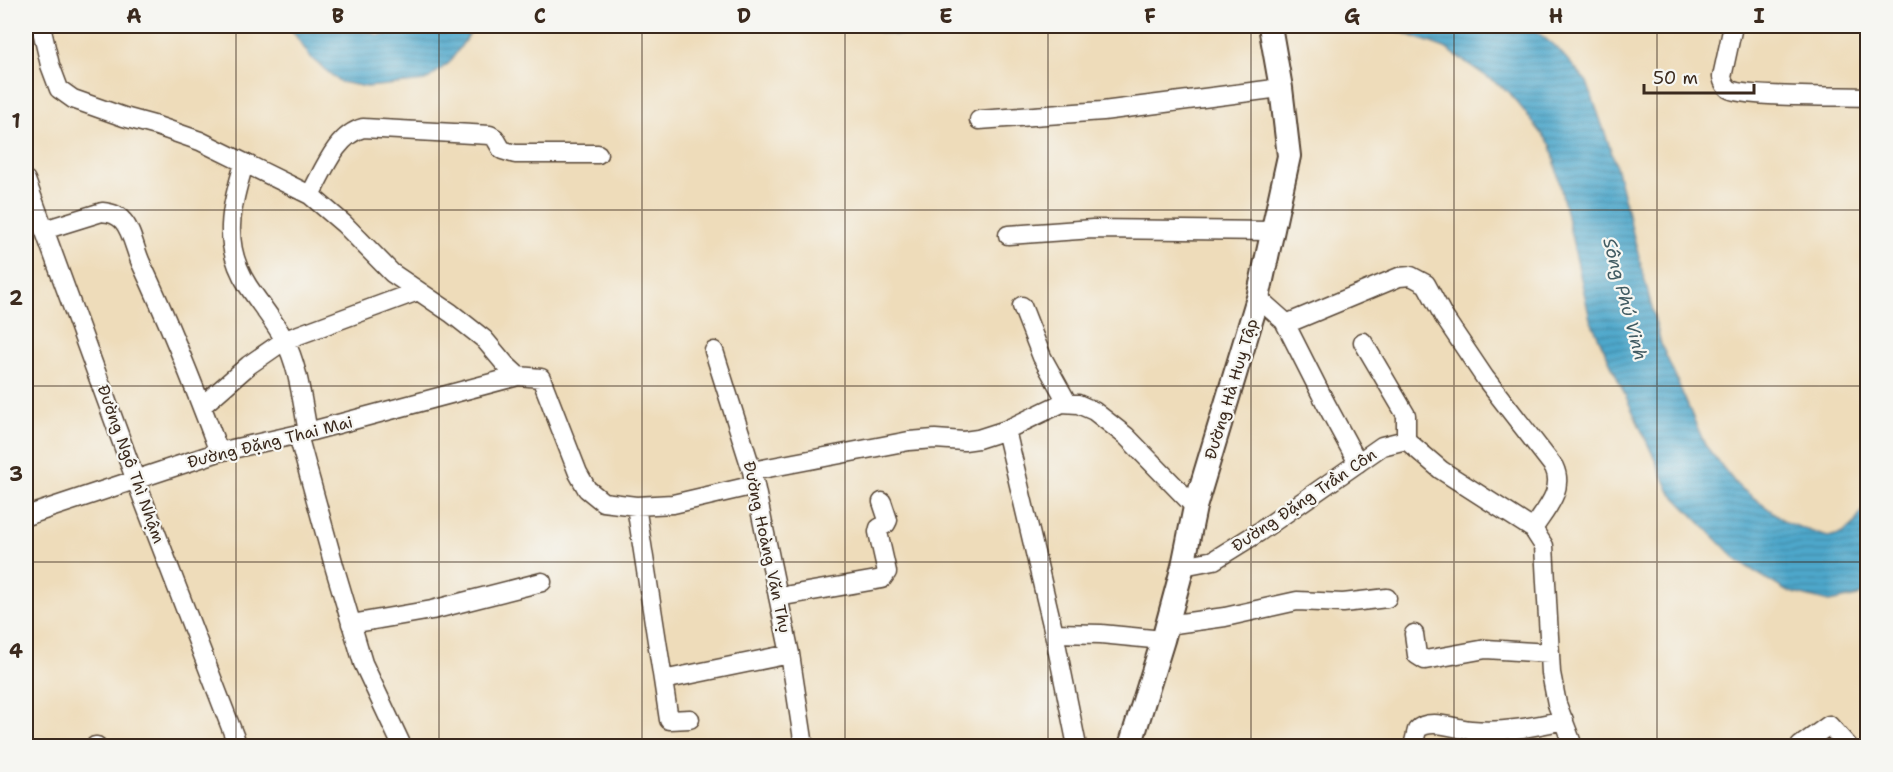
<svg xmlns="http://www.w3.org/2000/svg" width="1893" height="772" viewBox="0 0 1893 772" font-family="'Shantell Sans',sans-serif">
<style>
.water{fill:url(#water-rules);stroke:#446874;stroke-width:1.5}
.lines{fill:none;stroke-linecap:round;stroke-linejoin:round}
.minor-casing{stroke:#564535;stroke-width:21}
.major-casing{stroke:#564535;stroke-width:26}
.minor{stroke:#fff;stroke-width:18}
.major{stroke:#fff;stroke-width:22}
.grid{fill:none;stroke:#3b2a1e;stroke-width:1.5;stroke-opacity:0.55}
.labels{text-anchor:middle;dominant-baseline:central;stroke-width:4.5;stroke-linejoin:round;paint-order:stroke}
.street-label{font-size:16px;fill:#3b2a1e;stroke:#f6f6f2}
.water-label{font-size:18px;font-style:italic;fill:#425c63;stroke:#f6f6f2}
.neatline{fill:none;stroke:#3b2a1e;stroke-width:2}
.grid-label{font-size:20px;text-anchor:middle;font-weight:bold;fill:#3b2a1e}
</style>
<defs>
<pattern id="water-rules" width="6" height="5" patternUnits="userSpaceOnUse" patternTransform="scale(1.5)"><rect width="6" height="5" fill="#4da7cb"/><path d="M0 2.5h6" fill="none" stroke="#4188a4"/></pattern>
</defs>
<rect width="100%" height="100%" fill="#f6f6f2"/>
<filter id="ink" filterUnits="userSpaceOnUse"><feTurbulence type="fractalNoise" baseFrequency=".0167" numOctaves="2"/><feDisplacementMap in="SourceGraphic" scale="12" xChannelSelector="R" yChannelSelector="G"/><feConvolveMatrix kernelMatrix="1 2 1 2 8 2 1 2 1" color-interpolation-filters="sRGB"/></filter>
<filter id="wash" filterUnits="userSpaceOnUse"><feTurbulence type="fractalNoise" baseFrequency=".008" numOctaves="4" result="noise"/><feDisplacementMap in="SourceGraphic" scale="24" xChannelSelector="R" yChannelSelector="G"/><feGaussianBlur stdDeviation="1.35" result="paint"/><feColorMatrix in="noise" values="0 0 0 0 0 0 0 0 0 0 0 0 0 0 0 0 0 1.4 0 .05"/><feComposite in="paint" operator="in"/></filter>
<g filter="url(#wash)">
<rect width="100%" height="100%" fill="#eedcba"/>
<path class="water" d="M 289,26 L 359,26 L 377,35 L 404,34 L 415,26 L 478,26 L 471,32 L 449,63 L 425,81 L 367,87 L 340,82 L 311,58 Z
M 852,26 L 970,26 L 896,35 Z
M 1360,26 L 1530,26 L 1558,49 L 1587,82 L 1615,162 L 1661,344 L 1705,445 L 1737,485 L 1786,522 L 1810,531 L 1828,537 L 1843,533 L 1853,525 L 1867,504 L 1867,590 L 1858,596 L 1829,602 L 1786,591 L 1739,562 L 1670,492 L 1590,319 L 1551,145 L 1509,92 L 1445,48 L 1390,28 Z"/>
</g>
<g filter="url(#ink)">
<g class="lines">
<defs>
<path id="minor" d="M 41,26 L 50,65 L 59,89 L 73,99 L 124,117 L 157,126 L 200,141 L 310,195 L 344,224 L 392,273 L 451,313 L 484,339 L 505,364 L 518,376
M 1733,26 L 1722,77 C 1723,82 1725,86 1729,89 C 1743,98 1845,96 1868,97
M 979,120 L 1103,111 L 1281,88
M 244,164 C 231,208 221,244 248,286 C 260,304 274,321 284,339 C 299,367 302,402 308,432
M 26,180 L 136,481 L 238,746
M 310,195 C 323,172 336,135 363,128 L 490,135 L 495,138 L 502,150 L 515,154 L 598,154
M 44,230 L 102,212 C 110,213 117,214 123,221 C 132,231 135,250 141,263 C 170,325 195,388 219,452
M 1008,235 L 1093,229 L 1273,231
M 1258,298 L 1284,321 L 1325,402 L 1358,463
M 1022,306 L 1042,357 L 1067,402
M 1286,324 L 1399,277 L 1411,276 L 1426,284 L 1444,317 L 1485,378 L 1554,467 C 1565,490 1545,510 1533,529
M 1363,342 L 1406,415 L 1406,440
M 714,351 L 752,471 L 790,654 L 804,746
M 202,406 L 249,365 L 285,340 L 418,291
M 1006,430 L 1054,633 L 1077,746
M 298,435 L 335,569 L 363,663 L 402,746
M 752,471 L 909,441 L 935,439 L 964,441 L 978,439 L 1006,430 L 1062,403 L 1078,404 L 1094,411 L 1126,436 L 1195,507
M 636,506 L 663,680 L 790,654
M 26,516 L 219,452 L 308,432 L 518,376 L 541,378 L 578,473 L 587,489 L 603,502 L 636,506 L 673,504 L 755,485
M 1183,566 L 1214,560 L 1259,532 L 1382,446 L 1406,440 L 1441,470 L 1533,529 L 1544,546 L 1551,673 L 1557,704 L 1573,746
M 778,597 L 882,579 L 887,572 L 878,532 L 879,528 L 886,524 L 888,520 L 882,502
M 351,624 L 432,610 L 542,582
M 1167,625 L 1225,617 L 1297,601 L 1343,603 L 1387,598
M 1054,633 L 1101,634 L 1163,640
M 1414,634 L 1417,655 L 1425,660 L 1486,649 L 1550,653
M 663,680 L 669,720 L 690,719
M 95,746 L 97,746
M 1413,746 L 1417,730 C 1429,717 1455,729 1471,730 C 1502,733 1533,727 1564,720
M 1800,746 L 1829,725 L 1848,746"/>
<path id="major" d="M 1130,746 L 1163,640 L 1183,566 L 1195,507 L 1258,298 L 1289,156 L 1281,88 L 1270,26"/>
</defs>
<use href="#minor" class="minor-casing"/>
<use href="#major" class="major-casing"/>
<use href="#minor" class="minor"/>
<use href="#major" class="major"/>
</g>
</g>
<path class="grid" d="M 236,26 L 236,746M 439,26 L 439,746M 642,26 L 642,746M 845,26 L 845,746M 1048,26 L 1048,746M 1251,26 L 1251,746M 1454,26 L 1454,746M 1657,26 L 1657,746M 26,210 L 1868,210M 26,386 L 1868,386M 26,562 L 1868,562"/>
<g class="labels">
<g class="street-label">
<text transform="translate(1231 389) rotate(-73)">Đường Hà Huy Tập</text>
<text transform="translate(270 442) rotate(-14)">Đường Đặng Thai Mai</text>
<text transform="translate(131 464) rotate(70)">Đường Ngô Thì Nhậm</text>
<text transform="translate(1304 500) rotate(-34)">Đường Đặng Trần Côn</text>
<text transform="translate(767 547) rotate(78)">Đường Hoàng Văn Thụ</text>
</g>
<g class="water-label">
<text transform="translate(1625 299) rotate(75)">Sông Phú Vinh</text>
</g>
</g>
<rect width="1893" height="772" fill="none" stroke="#f6f6f2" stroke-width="66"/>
<path d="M1644 84v9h110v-9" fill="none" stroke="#3b2a1e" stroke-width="3"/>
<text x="1653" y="84" font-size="18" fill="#3b2a1e" stroke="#f6f6f2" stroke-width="4.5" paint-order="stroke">50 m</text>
<rect x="33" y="33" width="1827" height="706" class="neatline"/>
<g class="grid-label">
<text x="134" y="23">A</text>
<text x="338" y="23">B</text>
<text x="540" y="23">C</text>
<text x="744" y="23">D</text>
<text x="946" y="23">E</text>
<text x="1150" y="23">F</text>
<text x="1352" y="23">G</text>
<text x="1556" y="23">H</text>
<text x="1759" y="23">I</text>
<text x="16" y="128">1</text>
<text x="16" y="305">2</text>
<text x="16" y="481">3</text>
<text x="16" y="658">4</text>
</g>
</svg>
